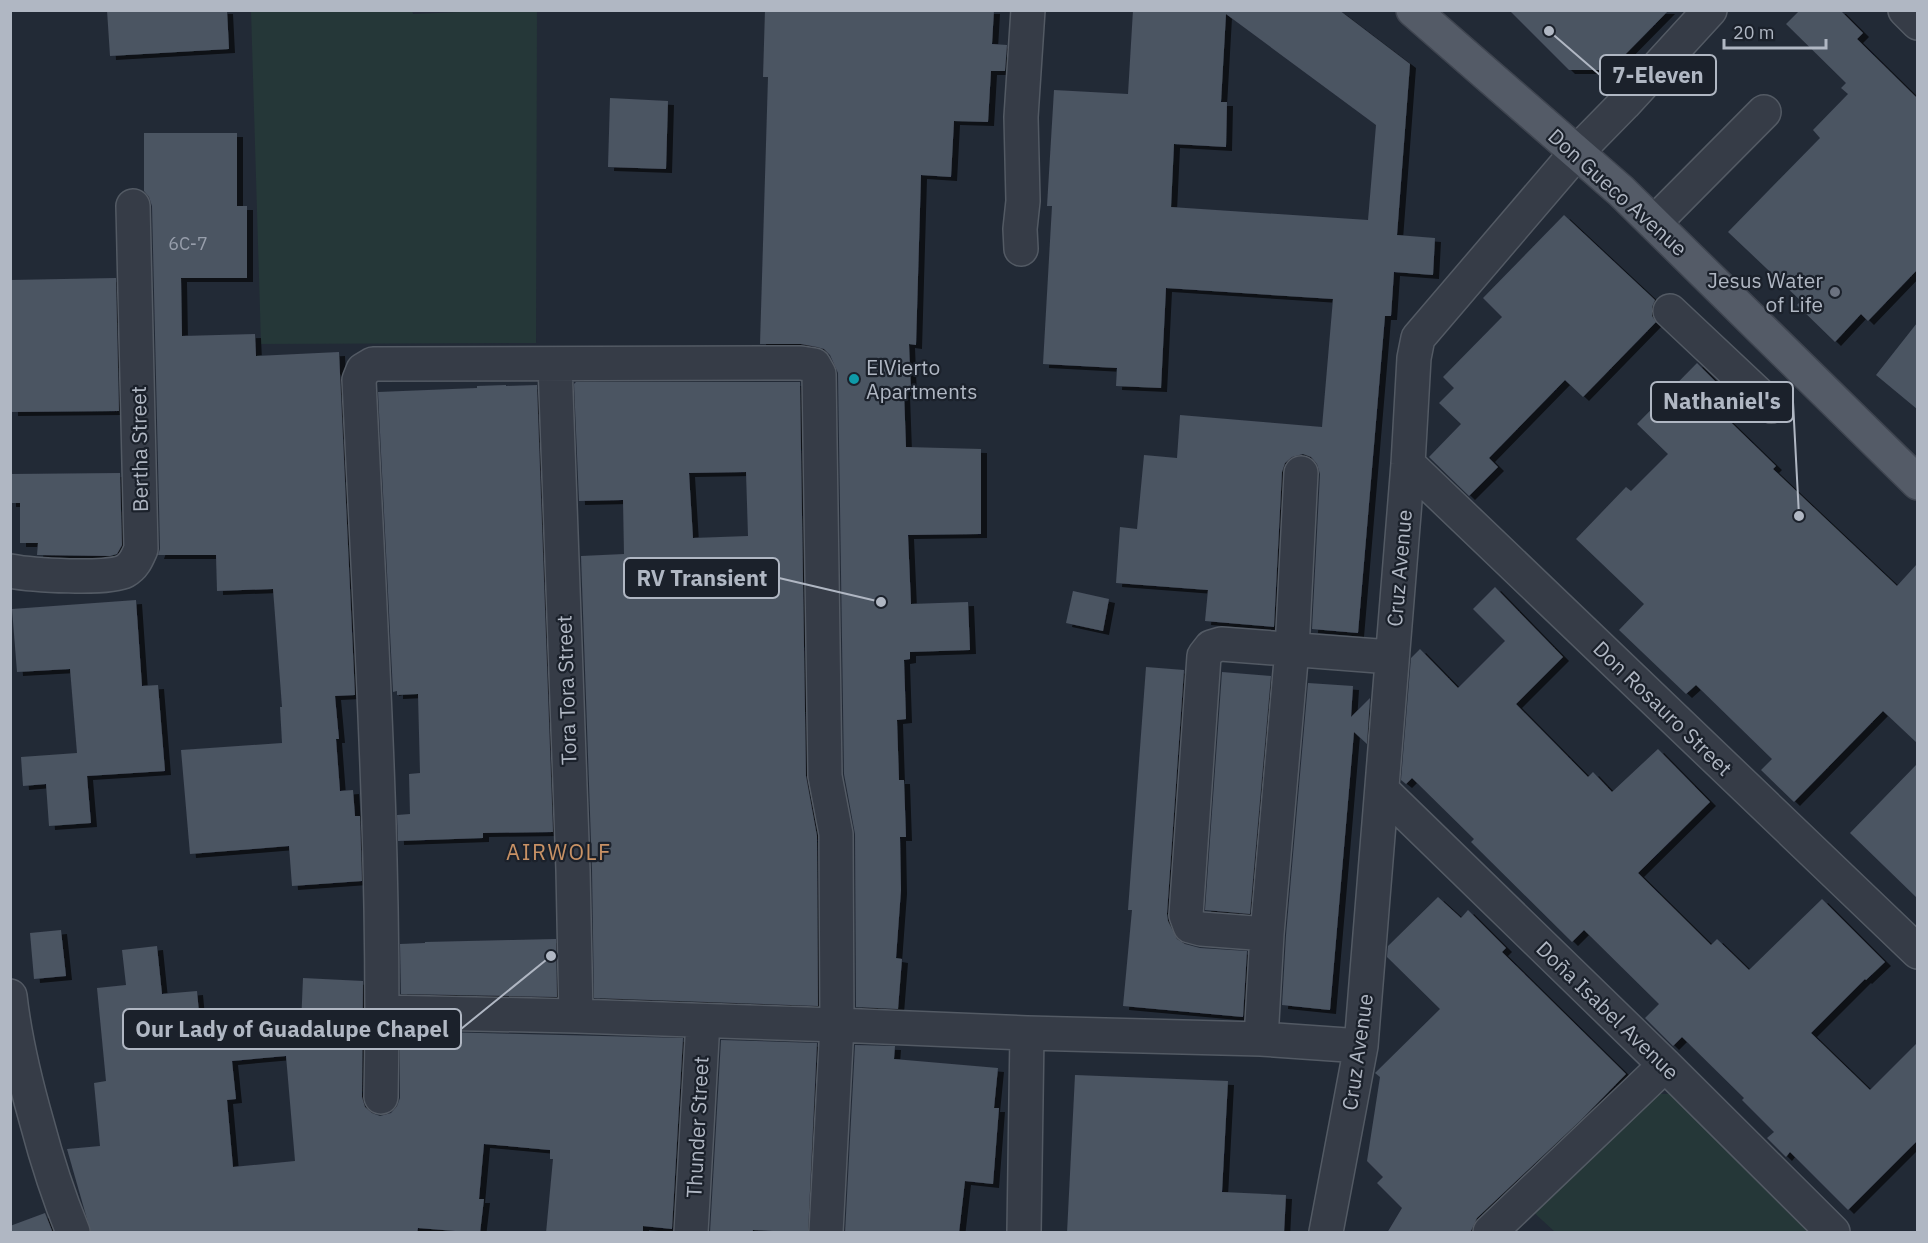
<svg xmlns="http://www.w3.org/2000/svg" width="1928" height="1243" viewBox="0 0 1928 1243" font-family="'IBM Plex Sans',sans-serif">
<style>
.green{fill:#253738}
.building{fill:#4b5462;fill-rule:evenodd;filter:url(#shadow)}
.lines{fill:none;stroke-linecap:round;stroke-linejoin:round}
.minor-casing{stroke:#535a64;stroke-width:36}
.major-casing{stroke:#3f4550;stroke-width:36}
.minor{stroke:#363c47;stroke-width:33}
.major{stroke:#545b67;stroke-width:33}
.worship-dot{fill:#6b7280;stroke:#1b212b;stroke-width:2}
.culture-dot{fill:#0f9aa8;stroke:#1b212b;stroke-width:2}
.labels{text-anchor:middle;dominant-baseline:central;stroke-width:4.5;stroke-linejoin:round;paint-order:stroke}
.number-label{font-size:18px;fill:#979eab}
.street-label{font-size:21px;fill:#b0b7c3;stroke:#1b212b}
.poi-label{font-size:21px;fill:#b0b7c3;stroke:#1b212b;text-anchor:end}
.neighbourhood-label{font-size:22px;letter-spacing:1.5px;fill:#c99265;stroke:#1b212b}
.leader{fill:none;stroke:#b0b7c3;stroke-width:2}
.callout-dot{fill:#b0b7c3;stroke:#1b212b;stroke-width:2}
.callout{fill:#1b212b;stroke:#b0b7c3;stroke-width:2}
.callout-label{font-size:22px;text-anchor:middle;font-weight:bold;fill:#b0b7c3}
</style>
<defs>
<filter id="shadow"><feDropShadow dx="6" dy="4" stdDeviation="0" flood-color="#0009"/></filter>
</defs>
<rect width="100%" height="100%" fill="#222a36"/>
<path class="green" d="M 412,10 L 413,14 L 484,11 L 537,11 L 536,343 L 261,344 L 251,11 Z
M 1657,1094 L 1671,1094 L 1820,1232 L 1555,1232 L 1530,1209 Z"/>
<path class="building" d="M 107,10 L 227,10 L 229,49 L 110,56 Z
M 765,10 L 994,10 L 992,44 L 1007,45 L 1005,71 L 991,71 L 988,122 L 954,121 L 951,177 L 921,175 L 916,345 L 909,344 L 911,392 L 904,392 L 906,447 L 981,449 L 981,534 L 908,535 L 911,604 L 968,602 L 970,650 L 910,652 L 910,659 L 904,660 L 906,719 L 897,720 L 899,780 L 904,780 L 906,837 L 900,837 L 901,890 L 896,958 L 902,959 L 898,1009 L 856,1007 L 855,834 L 844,774 L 838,373 L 830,355 L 824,349 L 817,347 L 801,344 L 760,344 L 768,77 L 763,77 Z
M 1133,10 L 1339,10 L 1410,64 L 1397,235 L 1435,238 L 1433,275 L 1394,272 L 1391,316 L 1385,316 L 1358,633 L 1312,629 L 1320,474 L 1317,464 L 1311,457 L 1303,454 L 1292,457 L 1285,463 L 1282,472 L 1274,627 L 1205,621 L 1208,590 L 1116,583 L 1120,527 L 1137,529 L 1144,455 L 1177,458 L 1180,415 L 1322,427 L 1333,299 L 1166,288 L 1161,388 L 1116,386 L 1117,368 L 1043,364 L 1052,206 L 1047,206 L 1054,90 L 1128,94 ZM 1226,14 L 1376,125 L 1368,220 L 1171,207 L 1174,144 L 1226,147 L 1227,102 L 1221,102 Z
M 1509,10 L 1669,10 L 1610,70 L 1569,70 Z
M 1800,10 L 1840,10 L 1863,33 L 1857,39 L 1917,98 L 1917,270 L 1868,321 L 1861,314 L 1835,342 L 1797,305 L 1801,301 L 1728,232 L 1820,138 L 1813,130 L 1848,94 L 1841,88 L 1846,83 L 1786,24 Z
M 610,98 L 668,101 L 666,169 L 608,167 Z
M 144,133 L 237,133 L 237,206 L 247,206 L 247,278 L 181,278 L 182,336 L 255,334 L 256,356 L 339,352 L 355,695 L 335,696 L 339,739 L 336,739 L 340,791 L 353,790 L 355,816 L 360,816 L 362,881 L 292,886 L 289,846 L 190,854 L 181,750 L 282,743 L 280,707 L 282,707 L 273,589 L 217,591 L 216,555 L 158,555 L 160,549 L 152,206 L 149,197 L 144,191 Z
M 1564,215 L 1655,300 L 1652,307 L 1652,316 L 1656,322 L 1583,397 L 1565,380 L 1489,458 L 1498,467 L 1469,496 L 1429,457 L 1461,424 L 1439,403 L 1454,388 L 1443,377 L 1502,317 L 1483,298 Z
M 116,278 L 119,411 L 12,412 L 10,280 Z
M 1917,323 L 1917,409 L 1876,375 Z
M 1697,363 L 1724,390 L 1711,403 L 1776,466 L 1773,469 L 1897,586 L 1917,564 L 1917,743 L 1883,711 L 1794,802 L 1761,770 L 1772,759 L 1696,685 L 1686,694 L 1619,630 L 1644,604 L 1576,539 L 1626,487 L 1631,491 L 1668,454 L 1637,424 Z
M 576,382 L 800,382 L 806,776 L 817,836 L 818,1006 L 594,998 L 592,870 L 581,556 L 624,554 L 623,500 L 579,501 L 574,384 ZM 746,472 L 748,536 L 693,538 L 689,473 Z
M 506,385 L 506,386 L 537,385 L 553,832 L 483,833 L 483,838 L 398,841 L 397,815 L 410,814 L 409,774 L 420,773 L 418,694 L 397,695 L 397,691 L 393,692 L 378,392 L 477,388 L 477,386 Z
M 120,473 L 122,545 L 117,554 L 110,556 L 37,555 L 38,543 L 20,543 L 20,503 L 10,503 L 10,474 Z
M 1495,587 L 1563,657 L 1516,704 L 1588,777 L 1593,772 L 1612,792 L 1658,749 L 1710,802 L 1638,873 L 1711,945 L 1717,939 L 1749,970 L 1822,899 L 1885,962 L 1866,980 L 1865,979 L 1811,1033 L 1870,1090 L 1917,1043 L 1917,1141 L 1848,1210 L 1790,1152 L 1786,1157 L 1767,1138 L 1774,1132 L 1742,1100 L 1744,1098 L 1682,1037 L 1673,1046 L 1645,1018 L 1659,1004 L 1584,930 L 1572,942 L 1471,842 L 1474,839 L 1412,778 L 1406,784 L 1401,780 L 1411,658 L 1420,649 L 1458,688 L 1505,641 L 1473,609 Z
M 1073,591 L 1109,599 L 1103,631 L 1066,623 Z
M 136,600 L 142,686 L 158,685 L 165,771 L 87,776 L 91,823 L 49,826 L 46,784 L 23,786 L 21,757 L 77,753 L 70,669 L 17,672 L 12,609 Z
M 1146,667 L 1184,670 L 1167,914 L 1168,921 L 1177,939 L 1185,944 L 1200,948 L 1247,951 L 1243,1017 L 1123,1006 L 1132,910 L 1128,910 Z
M 1222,672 L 1271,676 L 1250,914 L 1205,910 Z
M 1308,683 L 1353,686 L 1351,717 L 1370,698 L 1367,744 L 1354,732 L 1330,1010 L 1282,1005 L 1286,935 Z
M 1917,764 L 1917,898 L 1850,833 Z
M 1438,897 L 1461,918 L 1468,910 L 1506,948 L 1502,952 L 1626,1074 L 1581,1120 L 1477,1218 L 1470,1233 L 1387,1233 L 1402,1208 L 1377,1183 L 1383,1177 L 1367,1161 L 1380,1077 L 1375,1073 L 1440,1009 L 1387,957 L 1388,946 Z
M 61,930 L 66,976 L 34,979 L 30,933 Z
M 556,939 L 557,997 L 401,994 L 400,944 L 425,943 L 425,942 Z
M 157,946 L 162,994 L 197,991 L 201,1034 L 301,1025 L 303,978 L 363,981 L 362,1097 L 365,1107 L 372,1113 L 380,1116 L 391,1113 L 397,1106 L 400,1098 L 400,1031 L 683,1038 L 672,1229 L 643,1226 L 643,1233 L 546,1233 L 553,1159 L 550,1159 L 550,1150 L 484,1144 L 479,1199 L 484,1199 L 480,1233 L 418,1228 L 417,1233 L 91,1233 L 67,1149 L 100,1146 L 94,1083 L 106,1081 L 97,988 L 126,985 L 122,950 ZM 286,1056 L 295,1161 L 233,1167 L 227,1100 L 236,1099 L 232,1061 Z
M 721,1040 L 817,1043 L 808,1233 L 753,1230 L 752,1233 L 710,1232 Z
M 855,1045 L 895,1046 L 894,1059 L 998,1068 L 994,1108 L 999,1108 L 993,1184 L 965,1181 L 959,1233 L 845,1233 Z
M 1075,1075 L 1228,1081 L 1222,1192 L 1286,1195 L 1284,1233 L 1067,1233 Z
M 45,1213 L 53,1233 L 10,1233 L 10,1226 Z"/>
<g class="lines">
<defs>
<path id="minor" d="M 1905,10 L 1918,23
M 1654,223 L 1764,112
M 1021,249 L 1020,229 L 1023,201 L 1021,117 L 1028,10
M 1670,311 L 1771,406
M 555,364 L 573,870 L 576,1016
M 1408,464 L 1918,952
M 10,571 C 31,575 108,580 125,571 C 134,566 137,558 141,549 L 133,206
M 1382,790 L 1665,1065 L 1833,1232
M 1267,934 L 1201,929 L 1190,926 L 1186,915 L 1204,656 L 1211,647 L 1221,644 L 1391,657
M 10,996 C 15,1040 25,1081 37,1123 C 47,1161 58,1195 73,1232
M 382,1012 L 576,1016 L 837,1025 L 1027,1033 L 1261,1039 L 1361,1046
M 1261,1039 L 1267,934 L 1292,649 L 1301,473
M 381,1097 C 386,858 370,619 359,380 L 363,370 L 373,364 L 801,363 L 814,365 L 819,374 L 825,776 L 836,834 L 837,1025 L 826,1232
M 691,1232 L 703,1021
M 1024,1232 L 1027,1033
M 1326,1232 L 1361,1046 L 1408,464 L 1414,358 L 1418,338 L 1576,153 L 1624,104 L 1710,10
M 1490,1232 L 1665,1065"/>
<path id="major" d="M 1413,10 L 1621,191 L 1918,483"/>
</defs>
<use href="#minor" class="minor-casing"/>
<use href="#major" class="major-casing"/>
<use href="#minor" class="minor"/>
<use href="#major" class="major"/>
</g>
<circle class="worship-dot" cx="1835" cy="292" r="6"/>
<circle class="culture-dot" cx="854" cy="379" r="6"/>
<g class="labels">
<g class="number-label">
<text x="188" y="243">6C-7</text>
</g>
<g class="street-label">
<text transform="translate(1618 192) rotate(42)">Don Gueco Avenue</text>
<text transform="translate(139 449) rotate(-91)">Bertha Street</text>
<text transform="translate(1399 568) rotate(-85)">Cruz Avenue</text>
<text transform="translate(566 690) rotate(-92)">Tora Tora Street</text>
<text transform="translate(1663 708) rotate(44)">Don Rosauro Street</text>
<text transform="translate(1608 1010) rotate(44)">Doña Isabel Avenue</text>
<text transform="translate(1357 1052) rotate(-82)">Cruz Avenue</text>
<text transform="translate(697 1127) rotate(-87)">Thunder Street</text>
</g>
<g class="poi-label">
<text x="1823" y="280">Jesus Water<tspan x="1823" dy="24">of Life</tspan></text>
<text x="866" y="367" text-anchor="start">ElVierto<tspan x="866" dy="24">Apartments</tspan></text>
</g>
<g class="neighbourhood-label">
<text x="559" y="851">AIRWOLF</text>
</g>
</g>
<path class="leader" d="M1549 31L1600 75M1799 516L1793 402M881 602L779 578M551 956L461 1029"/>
<g class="callout-dot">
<circle cx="1549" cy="31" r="6"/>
<circle cx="1799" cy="516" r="6"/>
<circle cx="881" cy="602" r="6"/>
<circle cx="551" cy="956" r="6"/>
</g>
<g class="callout">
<rect x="1600" y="55" width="116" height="40" rx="6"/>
<rect x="1651" y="382" width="142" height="40" rx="6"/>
<rect x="624" y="558" width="155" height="40" rx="6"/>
<rect x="123" y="1009" width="338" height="40" rx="6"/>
</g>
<g class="callout-label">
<text x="1658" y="83">7-Eleven</text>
<text x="1722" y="409">Nathaniel's</text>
<text x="702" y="586">RV Transient</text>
<text x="292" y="1037">Our Lady of Guadalupe Chapel</text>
</g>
<rect width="1928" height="1243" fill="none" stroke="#b0b7c3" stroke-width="24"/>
<path d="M1724 39v9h102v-9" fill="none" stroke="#b0b7c3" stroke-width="3"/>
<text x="1733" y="39" font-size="18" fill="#b0b7c3" stroke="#1b212b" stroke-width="4.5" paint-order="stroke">20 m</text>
</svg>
